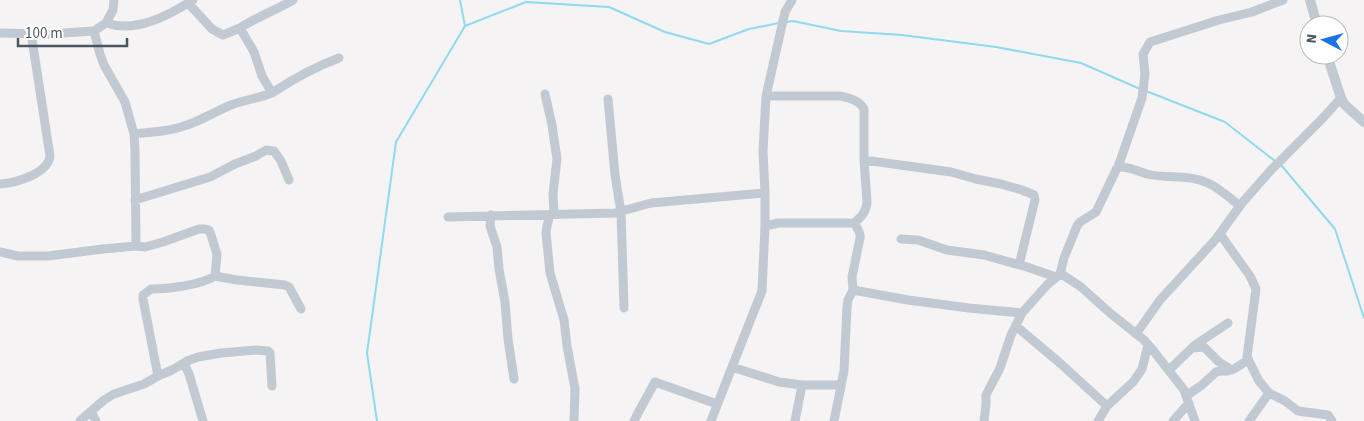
<svg xmlns="http://www.w3.org/2000/svg" width="1364" height="421" viewBox="0 0 1364 421" font-family="'Source Sans 3',sans-serif">
<style>
.lines{fill:none;stroke-linecap:round;stroke-linejoin:round}
.stream{stroke:#90daee;stroke-width:2}
.minor{stroke:#c1cad2;stroke-width:9}
.tertiary{stroke:#c1cad2;stroke-width:10}
</style>
<rect width="100%" height="100%" fill="#f5f3f3"/>
<g class="lines">
<path class="stream" d="M 786,22 L 793,21 L 841,31 L 902,35 L 996,47 L 1081,63 L 1140,89
M 465,26 L 526,2 L 609,7 L 665,32 L 709,44 L 749,29 L 779,23
M 1146,91 L 1225,122 L 1275,161
M 1281,165 L 1335,229 L 1364,318
M 377,421 L 367,353 L 396,142 L 465,26 L 460,0"/>
<path class="minor" d="M 188,3 L 212,29 L 223,35 L 240,28 L 254,52 L 262,76 L 272,93 C 293,79 315,67 339,58
M 106,23 C 136,33 168,16 193,0
M 240,28 C 257,17 276,10 293,0
M 94,31 L 100,54 L 104,65 L 125,102 L 134,134 L 135,151 L 136,246
M 0,33 L 49,34 L 94,31 L 106,23 L 113,10 L 114,0
M 545,94 L 552,125 L 557,159 L 553,194 L 554,214
M 608,99 L 615,175 L 621,212 L 624,308
M 134,134 C 149,132 166,132 181,127 C 199,122 214,112 231,105 C 244,100 259,98 272,93
M 864,160 L 951,172 L 976,179 L 1001,184 L 1022,190 L 1034,195 L 1035,200 L 1019,265
M 1118,167 L 1142,98 L 1145,74 L 1143,54 L 1150,42 L 1219,20 L 1252,12 L 1283,0
M 0,184 C 15,183 48,174 50,156 L 31,33
M 135,200 L 210,177 L 235,164 L 256,156 L 266,150 L 274,151 L 281,161 L 289,180
M 550,214 L 547,226 L 546,233 L 550,273 L 564,320 L 567,346 L 575,389 L 574,421
M 491,215 L 490,226 L 497,247 L 499,269 L 505,302 L 508,339 L 514,379
M 448,217 L 615,213 L 651,203 L 765,193
M 765,226 L 778,223 L 854,223 C 861,217 866,213 867,202 L 864,160 L 864,109 C 859,100 849,98 840,96 L 766,96
M 1220,234 L 1250,276 L 1256,289 L 1247,357 L 1259,381 L 1269,393 L 1285,401 L 1298,411 L 1328,415 L 1332,421
M 901,239 L 918,240 L 947,250 L 984,255 L 1027,267 L 1056,277
M 0,252 L 18,256 L 48,256 L 103,249 L 136,246 L 145,247 L 163,242 L 199,229 L 205,229 L 209,230 L 211,235 L 217,254 L 215,276
M 1060,273 L 1081,287 L 1110,313 L 1144,340 L 1152,349 L 1184,390 L 1195,421
M 853,290 L 908,300 L 969,308 L 1022,313
M 1016,326 L 1061,364 L 1107,406
M 1136,334 L 1160,300 L 1216,239 L 1242,203 L 1271,170 L 1321,120 L 1341,98
M 1192,348 L 1204,347 L 1219,362 L 1232,370
M 184,363 L 189,374 L 203,421
M 732,367 L 779,382 L 802,385 L 840,385
M 1169,370 L 1195,345 L 1228,323
M 158,376 L 143,299 L 143,295 L 151,289 C 168,289 201,285 215,276 L 237,280 L 285,285 L 289,287 L 301,309
M 1186,396 L 1202,385 L 1216,372 L 1221,371 L 1227,371 L 1234,369 L 1248,360
M 91,412 L 96,421
M 80,421 L 104,400 L 114,394 L 144,384 L 158,376 L 172,370 L 187,361 L 198,357 L 221,353 L 257,350 L 268,351 L 270,353 L 272,386
M 634,421 L 638,413 L 655,382 L 717,404
M 711,421 L 732,367 L 762,291 L 765,226 L 765,193 L 763,151 L 766,96 L 785,12 L 792,0
M 795,421 L 802,385
M 834,421 L 844,371 L 847,307 L 848,300 L 853,290 L 852,277 L 860,238 C 861,232 857,228 854,223
M 984,421 L 986,405 L 986,395 L 1000,368 L 1011,335 L 1022,313 L 1047,285 L 1060,274 L 1064,258 L 1077,226 L 1080,222 L 1096,212 L 1117,168 C 1126,165 1137,171 1147,174 C 1167,179 1189,174 1208,183 C 1219,188 1230,198 1240,206
M 1098,421 L 1107,406 L 1133,382 L 1138,375 L 1142,369 L 1148,345
M 1173,421 L 1189,403
M 1249,421 L 1269,393"/>
<path class="tertiary" d="M 1310,0 L 1317,25
M 1327,55 L 1341,98 L 1345,105 L 1364,122"/>
</g>
<g transform="translate(1324 40) rotate(276)"><circle r="24" fill="#ffffff" stroke="#b7bbc0"/>
<path d="M0-4L9 19L0 12L-9 19Z" fill="#1a73e8"/>
<text y="-8" font-size="14" font-weight="bold" text-anchor="middle" fill="#4a5661">N</text>
</g>
<path d="M18 38v8h109v-8" fill="none" stroke="#4a5661" stroke-width="2.5"/>
<text x="25" y="38" font-size="15" fill="#4a5661" stroke="#ffffff" stroke-width="4" paint-order="stroke">100 m</text>
</svg>
